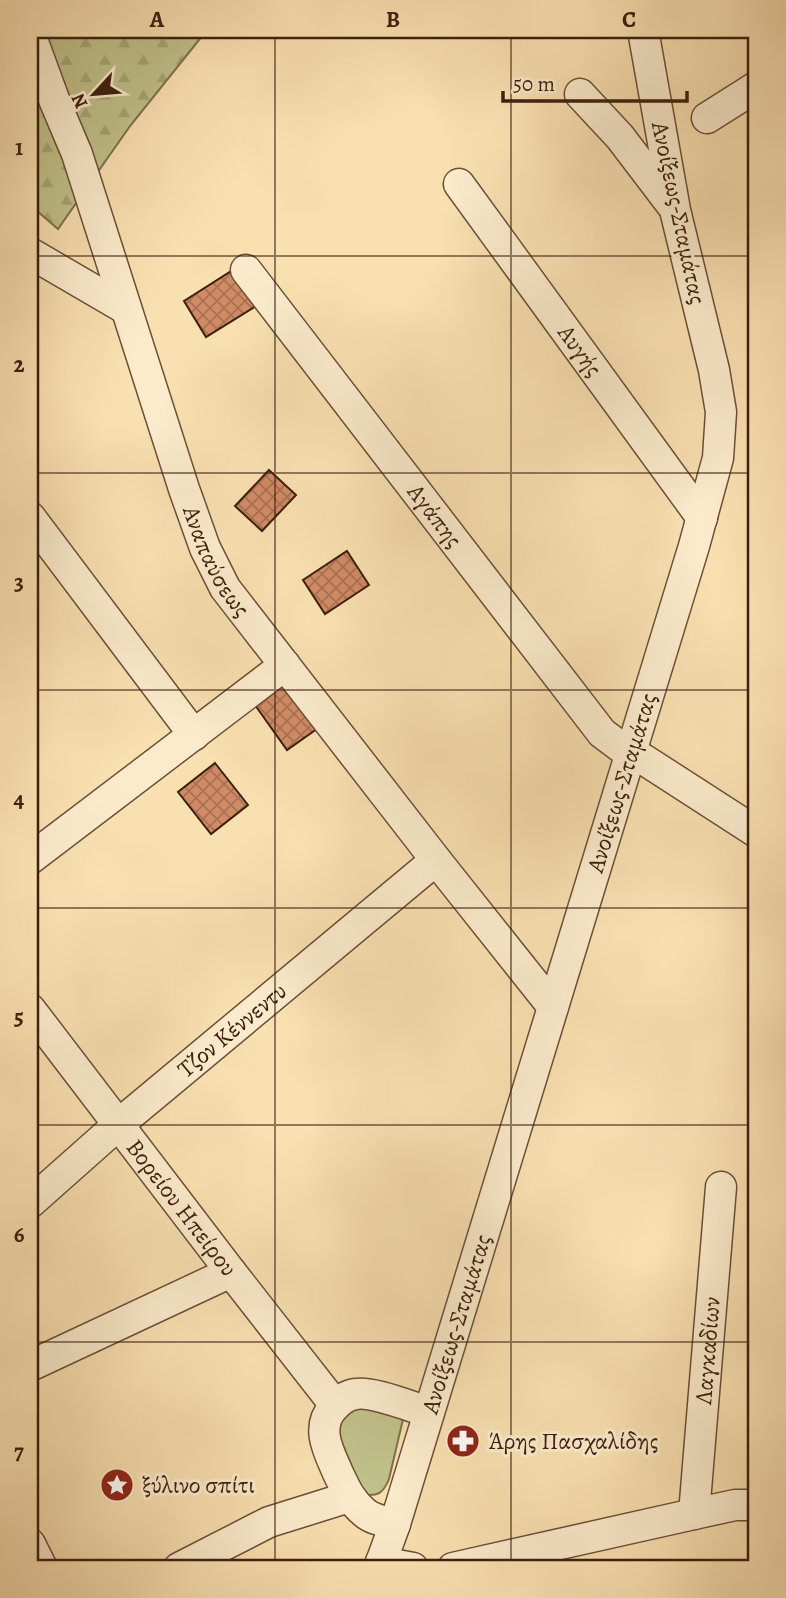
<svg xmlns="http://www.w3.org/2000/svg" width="786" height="1598" viewBox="0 0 786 1598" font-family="Alegreya,serif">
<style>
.green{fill:#c0c18a;stroke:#7e704c;stroke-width:2}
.forest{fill:url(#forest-firs);stroke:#7e704c;stroke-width:2}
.building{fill:url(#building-cross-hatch);stroke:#3d1f0e;stroke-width:2}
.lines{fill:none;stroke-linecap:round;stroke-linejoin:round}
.minor-casing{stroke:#6c4f37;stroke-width:33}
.minor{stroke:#fbebcc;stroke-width:30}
.grid{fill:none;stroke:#3d1f0e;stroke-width:2;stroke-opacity:0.55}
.labels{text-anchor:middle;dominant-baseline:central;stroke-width:6;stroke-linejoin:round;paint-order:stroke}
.street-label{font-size:24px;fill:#3d1f0e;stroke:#fbebcc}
.poi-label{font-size:24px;fill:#3d1f0e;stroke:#fbebcc;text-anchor:start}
.neatline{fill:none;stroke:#3d1f0e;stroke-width:2.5}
.grid-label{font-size:23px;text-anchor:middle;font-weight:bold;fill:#3d1f0e}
</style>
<defs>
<pattern id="forest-firs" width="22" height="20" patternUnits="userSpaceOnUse" patternTransform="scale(1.75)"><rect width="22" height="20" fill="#c0c18a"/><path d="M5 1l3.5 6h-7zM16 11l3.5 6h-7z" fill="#a6a576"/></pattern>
<pattern id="building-cross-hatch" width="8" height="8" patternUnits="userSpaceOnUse" patternTransform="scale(1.75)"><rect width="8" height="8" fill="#d08b66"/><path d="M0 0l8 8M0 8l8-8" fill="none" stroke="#aa7152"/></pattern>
</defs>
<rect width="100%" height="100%" fill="#f9e0b1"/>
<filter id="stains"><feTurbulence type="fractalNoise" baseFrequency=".00286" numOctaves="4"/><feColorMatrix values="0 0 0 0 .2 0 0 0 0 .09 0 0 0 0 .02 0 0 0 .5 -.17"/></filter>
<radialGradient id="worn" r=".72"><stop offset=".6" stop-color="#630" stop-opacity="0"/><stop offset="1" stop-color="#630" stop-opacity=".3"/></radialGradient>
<path class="green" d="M 363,1402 L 404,1415 L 389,1479 C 383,1494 377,1497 361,1494 L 334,1431 L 340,1415 Z"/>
<path class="forest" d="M 30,30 L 207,30 L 130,126 L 58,229 L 30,205 Z"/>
<path class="building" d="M 233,270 L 256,306 L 206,337 L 184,301 Z
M 269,470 L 296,495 L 262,531 L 235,506 Z
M 347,551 L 369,585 L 325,614 L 303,580 Z
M 284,674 L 321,726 L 287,750 L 250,698 Z
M 215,763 L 248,805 L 211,834 L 178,792 Z"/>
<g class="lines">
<defs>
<g id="minor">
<path id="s1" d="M 30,34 L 55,102 L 77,154 L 184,489 L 205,548 L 225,588 L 436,860 L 553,1007"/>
<path d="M 580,94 L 620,137 L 671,204"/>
<path d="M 707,118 L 756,87"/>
<path id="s2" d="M 459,184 L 702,518"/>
<path d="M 30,253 L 126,309"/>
<path id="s3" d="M 246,270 L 602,733 L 630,754 L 643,759 L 756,832"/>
<path d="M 30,517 L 194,735"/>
<path d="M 30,859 L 285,665"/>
<path id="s4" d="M 30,1009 L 231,1272 L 335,1405"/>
<path id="s5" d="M 30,1203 L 119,1124 L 436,860"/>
<path d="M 30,1366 L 231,1272"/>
<path id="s6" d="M 694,1514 L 721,1187"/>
<path d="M 395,1524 C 385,1521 373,1520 365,1513 C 351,1502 345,1488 338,1473 C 329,1452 315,1428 333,1408 C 339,1401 347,1395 356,1394 C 373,1391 411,1407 429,1412"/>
<path d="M 30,1544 L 42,1568"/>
<path d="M 381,1562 L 413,1568"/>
<path d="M 179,1568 L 269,1522 L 349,1497"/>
<path id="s7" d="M 379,1568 L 395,1524 L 694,546 L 718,458 L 721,412 L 714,370 L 675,210 L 643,30"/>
<path d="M 453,1568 L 694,1514 L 735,1505 L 756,1505"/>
</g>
</defs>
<use href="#minor" class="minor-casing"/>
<use href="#minor" class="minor"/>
</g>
<path class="grid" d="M 275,30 L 275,1568M 511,30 L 511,1568M 30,256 L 756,256M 30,473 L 756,473M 30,690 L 756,690M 30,908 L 756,908M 30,1125 L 756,1125M 30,1342 L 756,1342"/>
<defs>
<symbol id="pharmacy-disc" viewBox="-11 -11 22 22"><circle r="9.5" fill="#8f2418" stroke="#fbebcc"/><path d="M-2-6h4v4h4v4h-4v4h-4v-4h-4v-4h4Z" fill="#fff"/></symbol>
<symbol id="sight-disc" viewBox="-11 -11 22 22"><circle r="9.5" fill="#8f2418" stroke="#fbebcc"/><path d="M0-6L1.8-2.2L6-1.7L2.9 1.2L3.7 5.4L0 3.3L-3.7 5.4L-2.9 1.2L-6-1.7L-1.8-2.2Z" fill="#fff"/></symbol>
</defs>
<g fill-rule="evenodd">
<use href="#pharmacy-disc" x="444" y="1422" width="38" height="38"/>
<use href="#sight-disc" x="98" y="1466" width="38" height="38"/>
</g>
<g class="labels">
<g class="street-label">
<text transform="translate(679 213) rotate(78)">Ανοίξεως-Σταμάτας</text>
<text stroke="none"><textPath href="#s2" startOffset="206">Αυγής</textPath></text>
<text stroke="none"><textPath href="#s3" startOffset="310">Αγάπης</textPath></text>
<text stroke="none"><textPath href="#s1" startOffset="560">Αναπαύσεως</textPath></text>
<text stroke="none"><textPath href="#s7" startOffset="822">Ανοίξεως-Σταμάτας</textPath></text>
<text stroke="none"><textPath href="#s5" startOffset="266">Τζον Κέννεντυ</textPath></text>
<text stroke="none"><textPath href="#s4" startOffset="250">Βορείου Ηπείρου</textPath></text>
<text stroke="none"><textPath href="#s7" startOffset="256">Ανοίξεως-Σταμάτας</textPath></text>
<text stroke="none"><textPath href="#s6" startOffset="164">Λαγκαδίων</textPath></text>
</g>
<g class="poi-label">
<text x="488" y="1441">Άρης Πασχαλίδης</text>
<text x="142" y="1485">ξύλινο σπίτι</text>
</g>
</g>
<rect width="786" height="1598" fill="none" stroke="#f9e0b1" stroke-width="77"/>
<g transform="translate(94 94) rotate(244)" stroke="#fbebcc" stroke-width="5" paint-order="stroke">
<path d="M0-5L12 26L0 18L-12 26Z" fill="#3d1f0e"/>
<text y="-10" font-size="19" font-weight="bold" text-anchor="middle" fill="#3d1f0e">N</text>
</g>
<path d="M503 91v10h184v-10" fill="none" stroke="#3d1f0e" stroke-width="3.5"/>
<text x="513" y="91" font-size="21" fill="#3d1f0e" stroke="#fbebcc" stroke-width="5" paint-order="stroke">50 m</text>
<rect x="38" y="38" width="710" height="1522" class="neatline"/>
<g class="grid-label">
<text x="157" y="27">A</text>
<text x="393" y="27">B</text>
<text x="629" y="27">C</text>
<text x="19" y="155">1</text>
<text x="19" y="372">2</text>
<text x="19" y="590">3</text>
<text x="19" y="807">4</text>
<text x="19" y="1024">5</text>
<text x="19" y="1242">6</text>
<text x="19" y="1459">7</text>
</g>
<rect width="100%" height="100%" filter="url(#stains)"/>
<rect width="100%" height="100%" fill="url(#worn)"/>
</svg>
